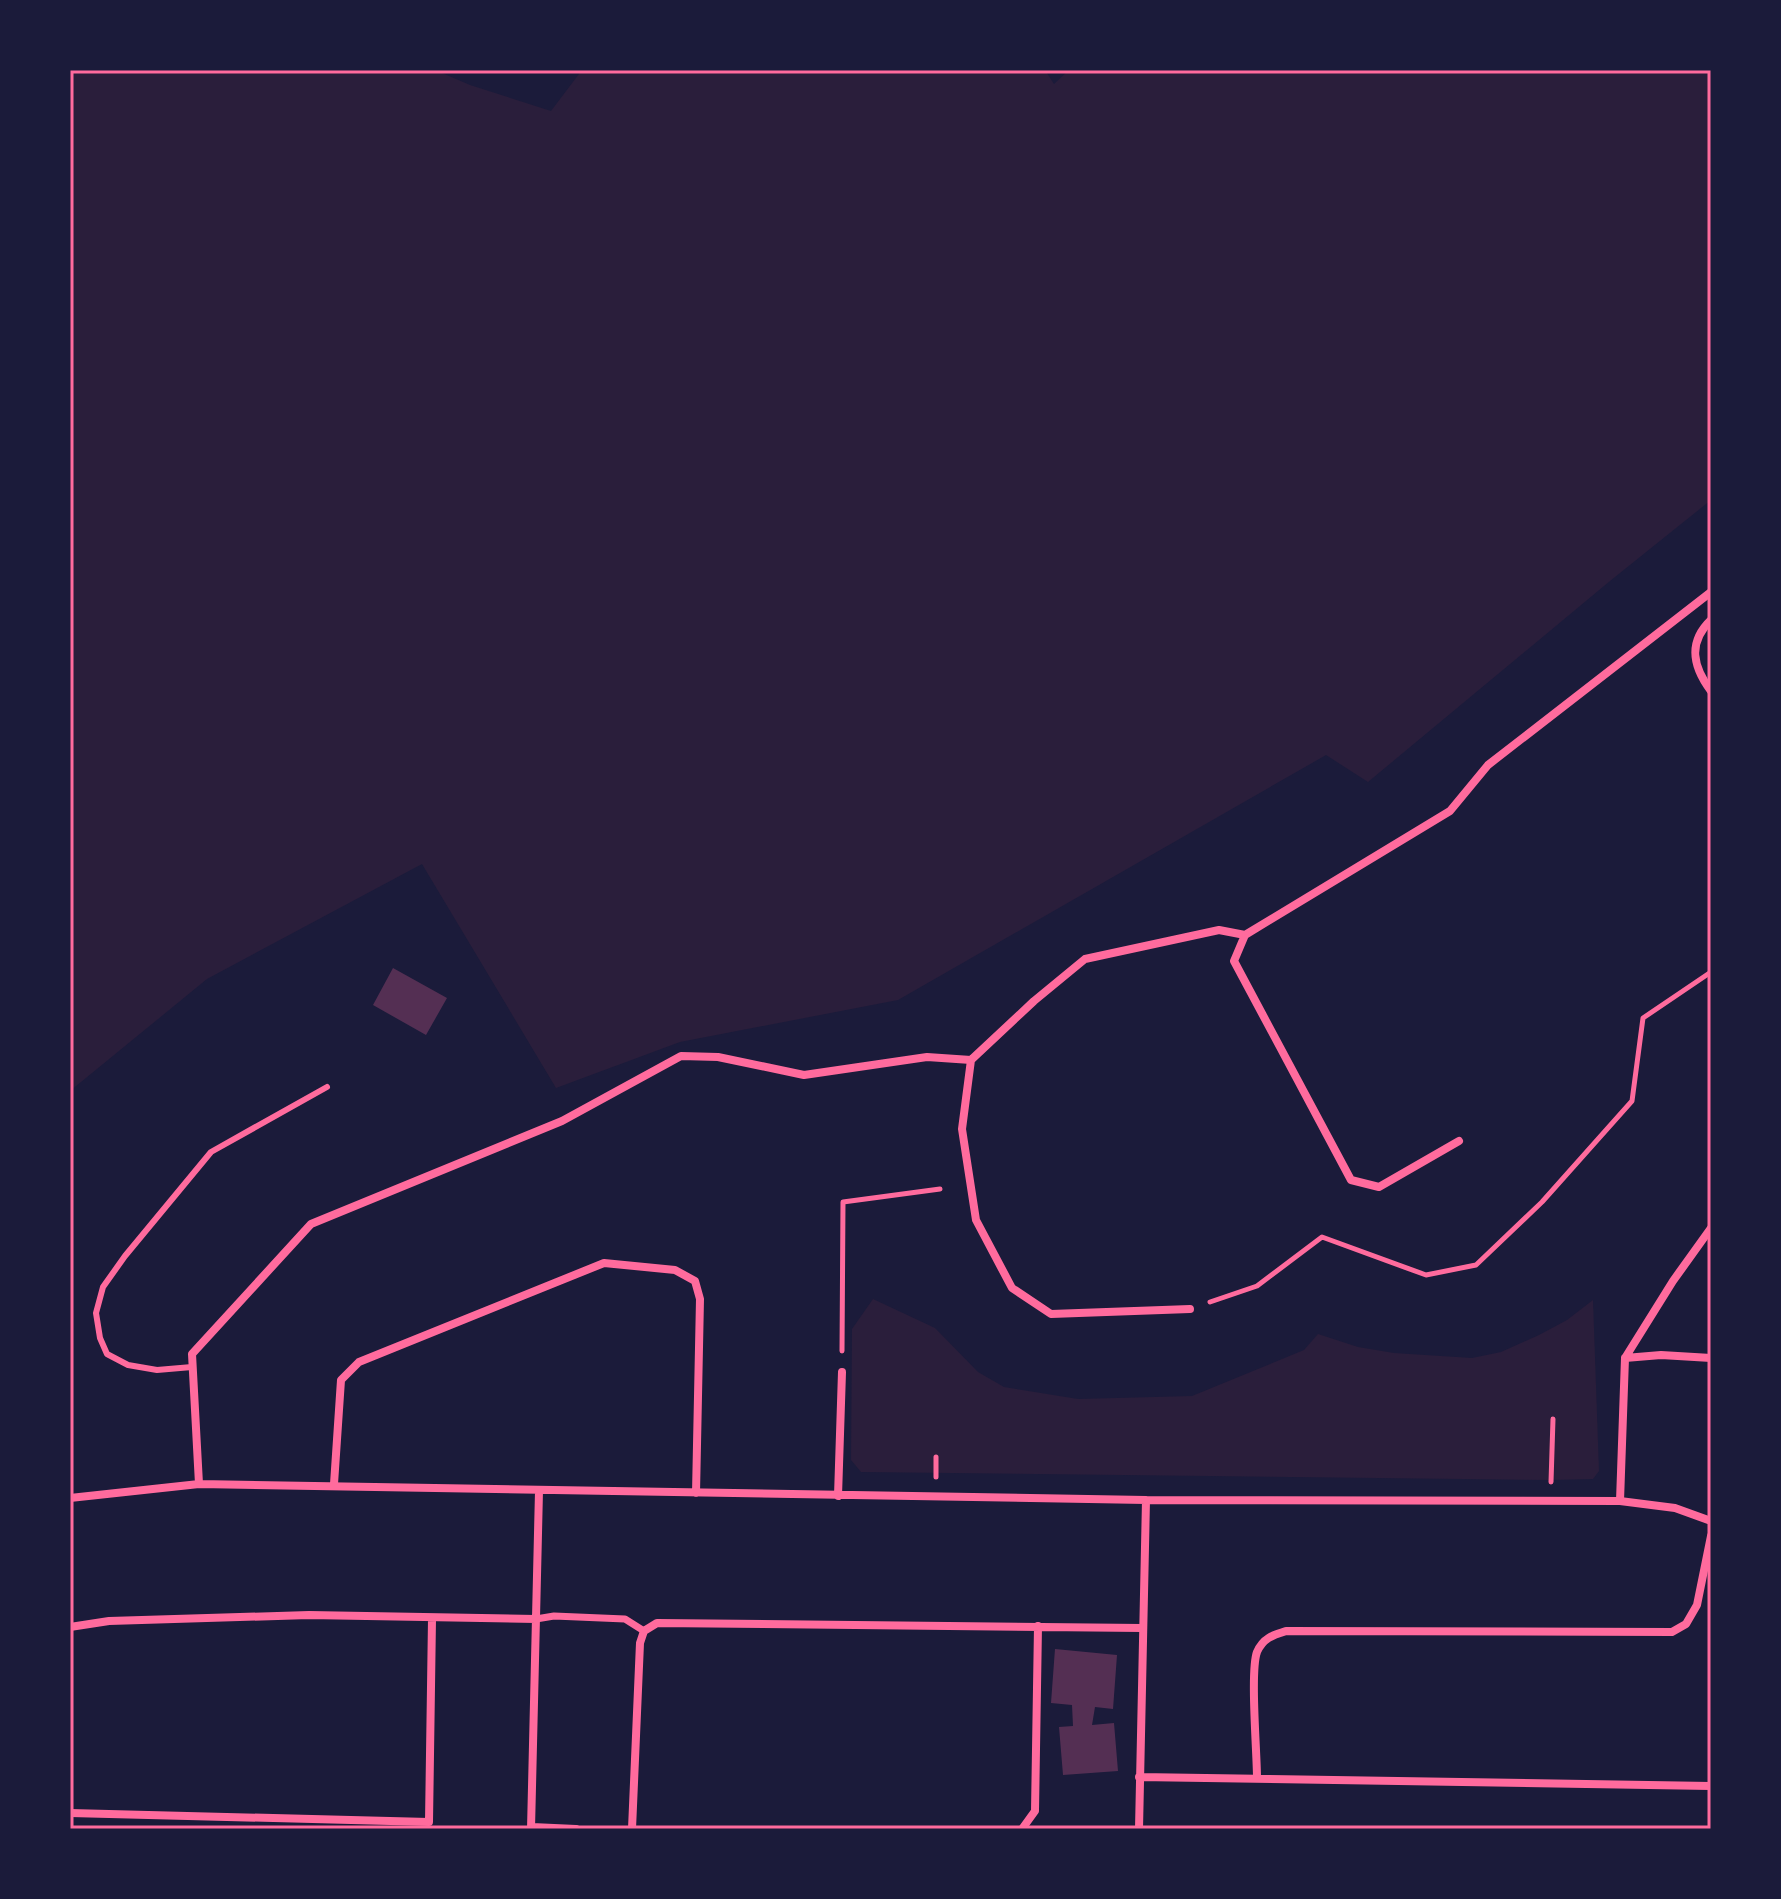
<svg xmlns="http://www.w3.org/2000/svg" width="1781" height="1899" viewBox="0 0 1781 1899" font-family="'Alegreya Sans',sans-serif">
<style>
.green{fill:#2a1e3b}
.building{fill:#542f53}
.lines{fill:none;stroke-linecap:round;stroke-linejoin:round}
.path{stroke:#ff6b9d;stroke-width:5}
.service{stroke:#ff6b9d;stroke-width:6}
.pedestrian{stroke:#ff6b9d;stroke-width:7}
.minor{stroke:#ff6b9d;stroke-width:8}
.neatline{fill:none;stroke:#ff6b9d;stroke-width:3}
</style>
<rect width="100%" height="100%" fill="#1b1b3a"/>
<path class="green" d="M 70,70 L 435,70 L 470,85 L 551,111 L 582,70 L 1045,70 L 1054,84 L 1069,70 L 1711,70 L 1711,500 L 1610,581 L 1368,782 L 1326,755 L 898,1000 L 680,1042 L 556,1088 L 422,864 L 207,979 L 70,1091 Z
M 873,1299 L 935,1328 L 978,1372 L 1004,1387 L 1078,1399 L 1192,1396 L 1304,1350 L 1318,1334 L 1358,1347 L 1394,1353 L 1472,1358 L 1501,1352 L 1539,1335 L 1567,1320 L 1593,1300 L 1599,1471 L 1593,1479 L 1551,1480 L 861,1472 L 851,1460 L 852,1329 Z"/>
<path class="building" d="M 393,968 L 447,998 L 426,1035 L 373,1005 Z
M 1055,1649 L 1117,1655 L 1113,1709 L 1095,1707 L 1092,1725 L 1114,1723 L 1118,1771 L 1063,1775 L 1059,1727 L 1073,1726 L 1072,1705 L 1051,1703 Z"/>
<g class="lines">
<path class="path" d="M 1210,1302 L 1257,1286 L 1322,1237 L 1426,1275 L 1476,1265 L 1542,1202 L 1632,1101 L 1643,1018 L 1711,972
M 842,1351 L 843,1202 L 940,1189
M 936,1477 L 936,1457
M 1551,1482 L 1553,1419"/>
<path class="service" d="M 192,1367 L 157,1370 L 128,1365 L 107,1354 L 100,1338 L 96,1313 L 103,1287 L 125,1256 L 211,1152 L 327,1087"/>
<path class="pedestrian" d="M 536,1619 L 554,1616 L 625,1619 L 644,1631"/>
<path class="minor" d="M 1711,620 C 1687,643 1693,667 1711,691
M 1459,1141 L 1379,1187 L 1351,1180 L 1234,961 L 1245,935 L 1450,811 L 1488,765 L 1711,592
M 1190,1309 L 1051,1314 L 1012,1288 L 976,1220 L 962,1129 L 971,1060 L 1034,1001 L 1085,959 L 1219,930 L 1245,935
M 1625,1358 L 1661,1355 L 1711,1358
M 199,1484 L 192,1354 L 311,1224 L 562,1121 L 681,1056 L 718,1057 L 804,1075 L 927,1057 L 971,1060
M 334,1484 L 341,1380 L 359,1362 L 604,1263 L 675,1270 L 695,1281 L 700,1299 L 696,1493
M 838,1496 L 842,1372
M 70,1498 L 199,1484 L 1146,1500 L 1620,1501 L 1675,1508 L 1711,1521
M 1620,1501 L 1625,1358 L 1673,1281 L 1711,1228
M 70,1627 L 109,1621 L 309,1615 L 536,1619
M 1139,1777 L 1711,1786
M 1257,1778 C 1257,1753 1250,1671 1257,1652 C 1263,1638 1273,1635 1286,1631 L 1672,1632 L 1686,1624 L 1697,1605 L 1711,1536
M 70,1813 L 429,1822 L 432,1619
M 532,1827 L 576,1829
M 531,1829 L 539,1491
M 632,1829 L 640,1643 L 644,1631 L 657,1623 L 1142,1628
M 1022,1829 L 1035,1811 L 1038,1626
M 1139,1829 L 1146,1500"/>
</g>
<rect width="1781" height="1899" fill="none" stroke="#1b1b3a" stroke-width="144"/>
<rect x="72" y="72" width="1637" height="1755" class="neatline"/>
</svg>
